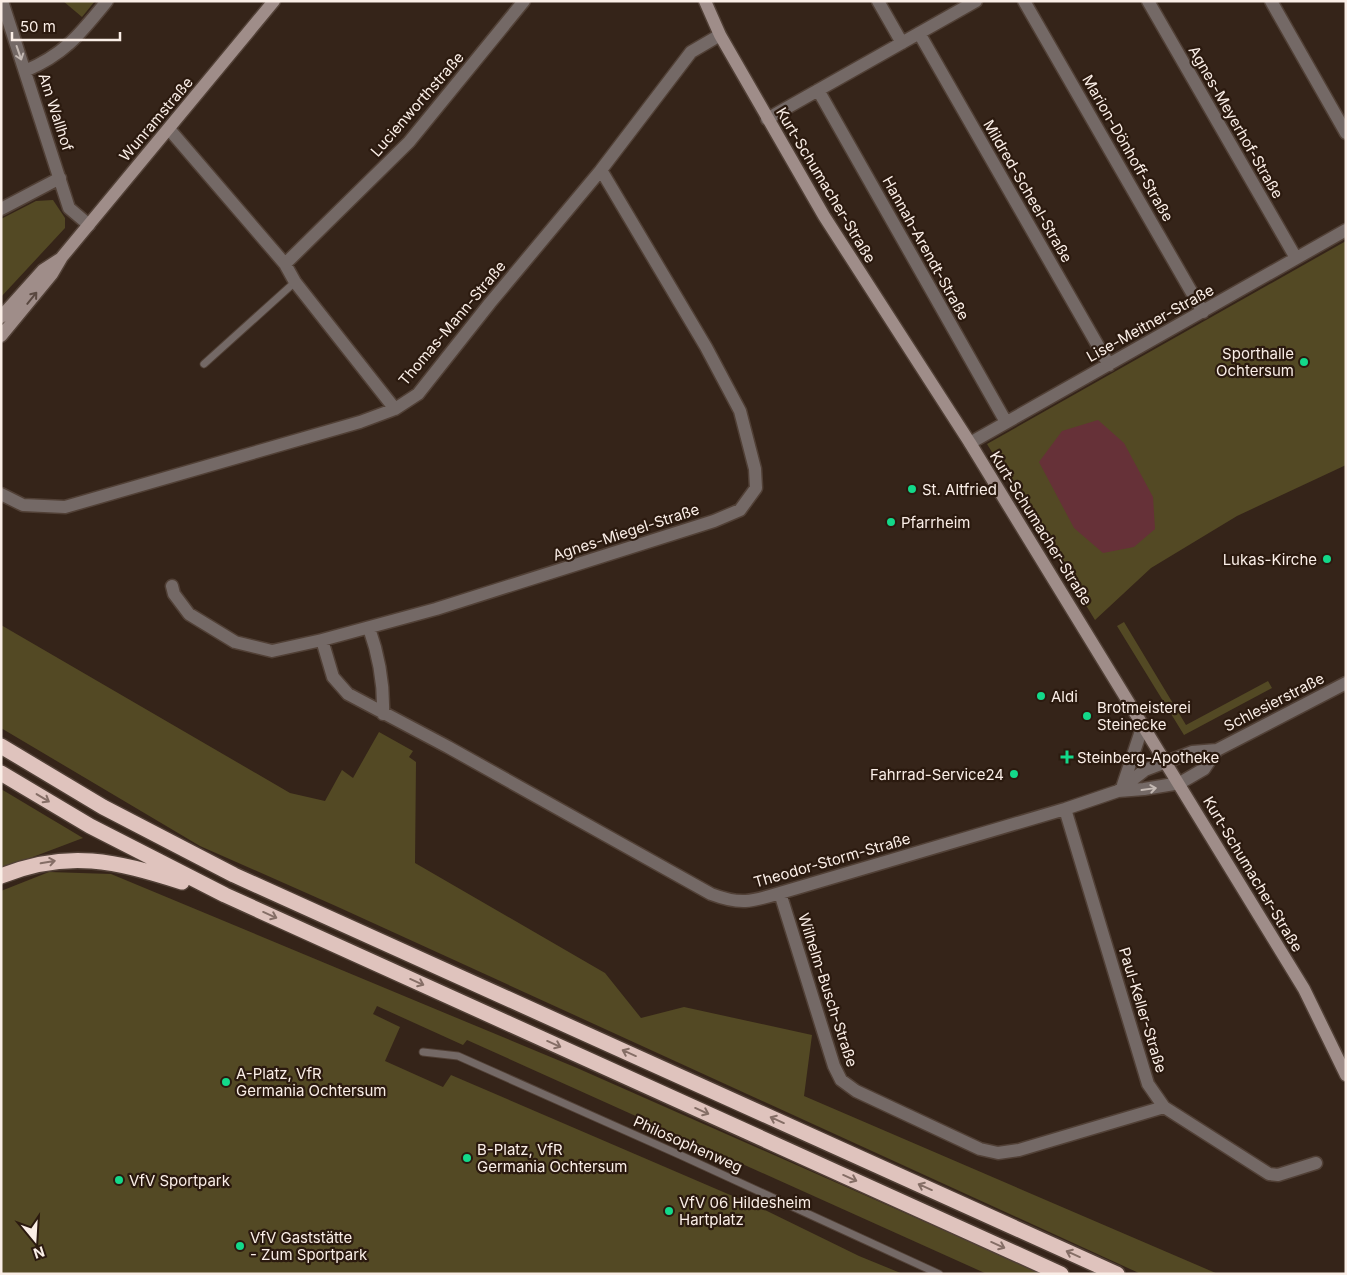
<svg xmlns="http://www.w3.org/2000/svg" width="1347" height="1275" viewBox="0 0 1347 1275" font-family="Inter,sans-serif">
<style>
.green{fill:#534924}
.water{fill:#663138}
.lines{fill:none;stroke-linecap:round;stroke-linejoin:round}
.lane-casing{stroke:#514036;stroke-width:9}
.street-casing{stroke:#514036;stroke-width:15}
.secondary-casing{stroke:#514036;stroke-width:15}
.highway-casing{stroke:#514036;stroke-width:18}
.lane{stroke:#746966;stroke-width:7}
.street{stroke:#746966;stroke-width:12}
.secondary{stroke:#9f8d89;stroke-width:12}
.highway{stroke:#dfc3bd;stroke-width:15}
.oneway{stroke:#c4b9b3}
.oneway2{stroke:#594840}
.oneway3{stroke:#856e66}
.poi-dot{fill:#13d98a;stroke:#2b1a0f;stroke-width:2}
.labels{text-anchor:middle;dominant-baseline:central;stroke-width:4.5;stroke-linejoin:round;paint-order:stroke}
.street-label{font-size:15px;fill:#faeee7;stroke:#2b1a0f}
.poi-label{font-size:15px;fill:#faeee7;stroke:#2b1a0f;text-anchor:start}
</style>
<rect width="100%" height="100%" fill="#352419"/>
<path class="green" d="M 63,1 L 95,1 L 82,17 Z
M 53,200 L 65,218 L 65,228 L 1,297 L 1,219 L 36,201 Z
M 1346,241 L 1346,465 L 1237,516 L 1151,568 L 1095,620 L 987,444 Z
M 1124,622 L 1186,725 L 1268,681 L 1272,688 L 1184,735 L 1117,626 Z
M 1,625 L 290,793 L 325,801 L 342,770 L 353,778 L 379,732 L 413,751 L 409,757 L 416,762 L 415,863 L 605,973 L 641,1018 L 684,1007 L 812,1035 L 804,1096 L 1218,1274 L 1141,1274 L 338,907 L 200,846 L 1,728 Z
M 1,789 L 83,838 L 1,869 Z
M 49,872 L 111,874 L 577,1068 L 1043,1274 L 987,1274 L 467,1040 L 463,1045 L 377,1006 L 373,1014 L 400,1027 L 385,1061 L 443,1087 L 451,1075 L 765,1210 L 859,1256 L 903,1274 L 1,1274 L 1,891 Z"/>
<path class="water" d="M 1098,420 L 1124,443 L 1153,497 L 1155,529 L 1134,547 L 1103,553 L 1074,528 L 1039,462 L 1062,431 Z"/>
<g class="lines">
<defs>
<path id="lane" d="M 204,364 L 295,282
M 423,1052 L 458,1056 L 680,1155 L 939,1274"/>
<path id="street" d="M 2,1 L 69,208 L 89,225
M 878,1 L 902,43
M 1024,1 L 1203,312
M 1148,1 L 1296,258
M 1271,1 L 1346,133
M 919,33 L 1109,365
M 25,71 C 65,54 80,34 107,1
M 818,90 L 1006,422
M 767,119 L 976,1
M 169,129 L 285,264 L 295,282 L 395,409
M 1,209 L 60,178
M 285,264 L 409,142 L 524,1
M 970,443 L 1346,230
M 1,494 L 23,505 L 65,507 L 360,422 L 395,409 L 418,394 L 490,303 L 601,170 L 691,52 L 720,35
M 172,586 L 174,594 L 189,614 L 235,642 L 272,651 L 322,640 L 436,609 L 714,521 L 740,510 L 756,488 L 755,469 L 740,411 L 706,347 L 601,170
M 369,628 C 379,656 384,684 383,714
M 322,640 L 333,677 L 348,694 L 448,747 L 711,894 C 740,905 751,902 780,893 L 1065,809 L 1118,791 L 1144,789 L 1180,783 L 1204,769 L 1217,750
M 1123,785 L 1143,725
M 1118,791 L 1145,770 L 1192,752 L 1217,750 L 1346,683
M 1065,809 L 1148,1084 L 1164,1107 L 1269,1174 L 1278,1175 L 1316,1163
M 780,893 L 834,1066 L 841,1080 L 856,1091 L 980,1149 L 998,1153 L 1019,1150 L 1164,1107"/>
<path id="secondary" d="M 705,1 L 720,35 L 824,216 L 970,443 L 1304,989 L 1346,1075
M 1,317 L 43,270 L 60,259
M 1,336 L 52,274 L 62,257 L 274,1"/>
<path id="highway" d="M 1,746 L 103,807 L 234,875 L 1117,1274
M 1,773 L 90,826 L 225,895 L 1061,1274
M 1,876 C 68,849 116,861 182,882"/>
</defs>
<use href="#lane" class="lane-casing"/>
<use href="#street" class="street-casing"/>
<use href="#secondary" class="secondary-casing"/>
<use href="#highway" class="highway-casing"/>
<use href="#lane" class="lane"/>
<use href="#street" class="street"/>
<use href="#secondary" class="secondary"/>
<use href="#highway" class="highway"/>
</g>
<defs><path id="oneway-shaft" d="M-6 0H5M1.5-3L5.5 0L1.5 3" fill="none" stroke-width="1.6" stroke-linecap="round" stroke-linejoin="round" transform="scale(1.25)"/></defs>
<g class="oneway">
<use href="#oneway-shaft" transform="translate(19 53) rotate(71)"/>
<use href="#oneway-shaft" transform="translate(1149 789) rotate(-8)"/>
</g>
<use class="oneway2" href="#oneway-shaft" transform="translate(32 298) rotate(-51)"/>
<g class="oneway3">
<use href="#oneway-shaft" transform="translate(43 798) rotate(31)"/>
<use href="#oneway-shaft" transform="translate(48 862) rotate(-10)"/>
<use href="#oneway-shaft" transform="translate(270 915) rotate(24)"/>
<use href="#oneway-shaft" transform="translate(417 982) rotate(24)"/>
<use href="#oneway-shaft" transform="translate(554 1044) rotate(24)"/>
<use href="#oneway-shaft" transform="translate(629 1053) rotate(-156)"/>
<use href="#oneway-shaft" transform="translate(702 1111) rotate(24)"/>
<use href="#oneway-shaft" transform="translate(777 1120) rotate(-156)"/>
<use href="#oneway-shaft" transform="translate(850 1178) rotate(24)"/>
<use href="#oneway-shaft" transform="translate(925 1187) rotate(-156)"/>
<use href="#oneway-shaft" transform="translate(998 1245) rotate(24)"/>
<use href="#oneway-shaft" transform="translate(1073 1254) rotate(-156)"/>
</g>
<g class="poi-dot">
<circle cx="1304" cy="362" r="5"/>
<circle cx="912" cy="489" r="5"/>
<circle cx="891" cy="522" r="5"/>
<circle cx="1327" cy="559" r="5"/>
<circle cx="1041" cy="696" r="5"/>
<circle cx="1087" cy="716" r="5"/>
<path d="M1064.5 749.5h5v5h5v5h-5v5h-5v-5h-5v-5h5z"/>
<circle cx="1014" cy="774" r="5"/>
<circle cx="226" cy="1082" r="5"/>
<circle cx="467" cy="1158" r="5"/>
<circle cx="119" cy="1180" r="5"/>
<circle cx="669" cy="1211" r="5"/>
<circle cx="240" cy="1246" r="5"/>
</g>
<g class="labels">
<g class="street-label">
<text transform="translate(417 104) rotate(-49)">Lucienworthstraße</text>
<text transform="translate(56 112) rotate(72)">Am Wallhof</text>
<text transform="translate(156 119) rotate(-50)">Wunramstraße</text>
<text transform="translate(1236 122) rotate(60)">Agnes-Meyerhof-Straße</text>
<text transform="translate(1128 148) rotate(60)">Marion-Dönhoff-Straße</text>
<text transform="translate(826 185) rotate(59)">Kurt-Schumacher-Straße</text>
<text transform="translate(1028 191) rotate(60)">Mildred-Scheel-Straße</text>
<text transform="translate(926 248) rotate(61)">Hannah-Arendt-Straße</text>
<text transform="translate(452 323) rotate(-50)">Thomas-Mann-Straße</text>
<text transform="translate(1150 323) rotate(-29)">Lise-Meitner-Straße</text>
<text transform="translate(1041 528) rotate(58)">Kurt-Schumacher-Straße</text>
<text transform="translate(626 532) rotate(-18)">Agnes-Miegel-Straße</text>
<text transform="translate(1274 702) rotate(-27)">Schlesierstraße</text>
<text transform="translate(832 860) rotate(-16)">Theodor-Storm-Straße</text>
<text transform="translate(1253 874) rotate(59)">Kurt-Schumacher-Straße</text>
<text transform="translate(828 990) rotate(72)">Wilhelm-Busch-Straße</text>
<text transform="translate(1143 1010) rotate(73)">Paul-Keller-Straße</text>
<text transform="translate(688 1144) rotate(24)">Philosophenweg</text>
</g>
<g class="poi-label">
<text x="1294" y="353" text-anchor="end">Sporthalle<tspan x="1294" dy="17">Ochtersum</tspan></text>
<text x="922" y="489">St. Altfried</text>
<text x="901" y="522">Pfarrheim</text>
<text x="1317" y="559" text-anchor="end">Lukas-Kirche</text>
<text x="1051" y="696">Aldi</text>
<text x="1097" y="707">Brotmeisterei<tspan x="1097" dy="17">Steinecke</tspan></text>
<text x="1077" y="757">Steinberg-Apotheke</text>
<text x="1004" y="774" text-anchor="end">Fahrrad-Service24</text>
<text x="236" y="1073">A-Platz, VfR<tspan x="236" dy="17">Germania Ochtersum</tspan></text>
<text x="477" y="1149">B-Platz, VfR<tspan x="477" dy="17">Germania Ochtersum</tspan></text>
<text x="129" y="1180">VfV Sportpark</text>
<text x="679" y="1202">VfV 06 Hildesheim<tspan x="679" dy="17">Hartplatz</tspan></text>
<text x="250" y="1237">VfV Gaststätte<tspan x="250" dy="17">- Zum Sportpark</tspan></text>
</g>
</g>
<rect width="1347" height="1275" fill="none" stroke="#faeee7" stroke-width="5"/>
<g transform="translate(35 1240) rotate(162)" stroke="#2b1a0f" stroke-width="4" paint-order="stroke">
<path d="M0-4L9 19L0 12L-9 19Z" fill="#faeee7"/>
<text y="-8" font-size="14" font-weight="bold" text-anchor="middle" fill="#faeee7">N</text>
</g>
<path d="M12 32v8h108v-8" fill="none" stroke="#faeee7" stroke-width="2.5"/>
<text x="20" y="32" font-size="15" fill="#faeee7" stroke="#2b1a0f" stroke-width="4" paint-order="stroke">50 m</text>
</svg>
